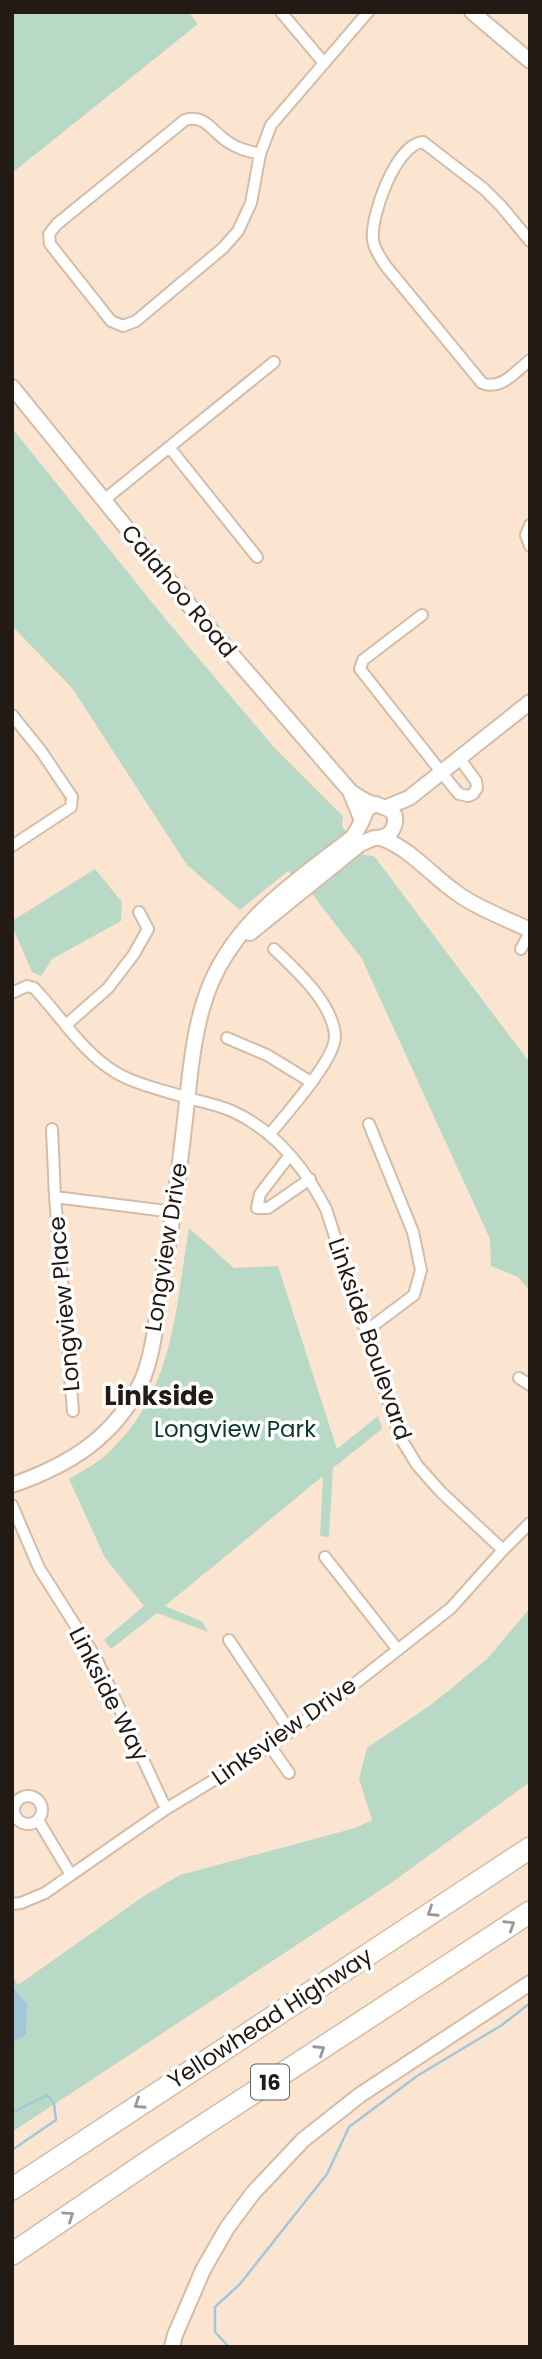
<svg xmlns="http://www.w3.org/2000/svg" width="542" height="2359" viewBox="0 0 542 2359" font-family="Poppins,sans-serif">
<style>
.green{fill:#b9d9c7}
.water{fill:#a1c8d8}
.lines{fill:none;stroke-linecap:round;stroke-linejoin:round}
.stream{stroke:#a1c8d8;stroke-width:2.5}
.minor-casing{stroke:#d3bda8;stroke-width:14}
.tertiary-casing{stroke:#d3bda8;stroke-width:18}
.motorway-casing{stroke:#d3bda8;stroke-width:24}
.minor{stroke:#fff;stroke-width:10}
.tertiary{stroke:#fff;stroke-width:14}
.motorway{stroke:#fff;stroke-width:21}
.oneway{stroke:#9c9895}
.labels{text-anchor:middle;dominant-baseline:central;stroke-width:7;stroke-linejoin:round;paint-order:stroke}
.shield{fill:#fff;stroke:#655f5a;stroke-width:2}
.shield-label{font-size:21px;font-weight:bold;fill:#231b13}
.street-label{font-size:23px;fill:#231b13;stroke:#fff}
.park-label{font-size:23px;fill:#0b3a26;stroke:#fff}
.quarter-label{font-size:26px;font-weight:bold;fill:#231b13;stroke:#fff}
</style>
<rect width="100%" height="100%" fill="#fce5d0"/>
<path class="green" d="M 12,12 L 189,12 L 198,24 L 12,173 Z
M 12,428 L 167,621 L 273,746 L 343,816 L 342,826 L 364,855 L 374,856 L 530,1063 L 530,1291 L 518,1277 L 491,1266 L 490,1239 L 362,959 L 313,895 L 288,871 L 240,910 L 187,865 L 72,688 L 12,626 Z
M 95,869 L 122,902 L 121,921 L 52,959 L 41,976 L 32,972 L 12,926 L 12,921 Z
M 189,1228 L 234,1268 L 278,1266 L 337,1449 L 378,1416 L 382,1429 L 333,1468 L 329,1537 L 320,1536 L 323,1476 L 165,1606 L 203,1622 L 208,1632 L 157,1613 L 111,1649 L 104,1640 L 144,1606 L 105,1558 L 69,1479 C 82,1471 98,1463 109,1452 C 174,1391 175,1310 189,1228 Z
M 530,1608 L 530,1782 L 391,1883 L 12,2132 L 12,1975 L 18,1985 L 144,1896 L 180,1875 L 355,1828 L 372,1820 L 359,1779 L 367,1748 L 432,1704 L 487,1659 Z"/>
<path class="water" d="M 12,1986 L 27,2004 L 26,2033 L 22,2038 L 12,2042 Z"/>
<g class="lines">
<path class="stream" d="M 12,2113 L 47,2095 L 54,2104 L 56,2120 L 12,2150
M 229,2347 L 215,2332 L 215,2307 L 240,2284 L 327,2174 L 349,2127 L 417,2076 L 502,2025 L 530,2003"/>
<defs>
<path id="minor" d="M 281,12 L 324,63
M 260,154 C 248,151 238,149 228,142 C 212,132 206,114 185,120 L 57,224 L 49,234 L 50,244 L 111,321 L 123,326 L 136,321 L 223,248 L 238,231 L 251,203 L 260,154 L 271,125 L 368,12
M 530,241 L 501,206 L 484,189 L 423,142 C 396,144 370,216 373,240 C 374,249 380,257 385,265 L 482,383 C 501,391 516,371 530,360
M 169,447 L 257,557
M 104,500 L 274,362
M 530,525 L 526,535 L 530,546
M 422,615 L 363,660 L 360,669 L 449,782 L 459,794 L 468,796 L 473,794 L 477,788 L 476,781 L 459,758
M 12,715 L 41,751 L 72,797 L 71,807 L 12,846
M 521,949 L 530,932
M 12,993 L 27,986 L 34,988 C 60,1015 82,1052 115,1072 C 135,1084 159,1089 181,1096 C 197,1101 216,1104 232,1111 C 276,1131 305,1168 326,1209 L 400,1437 L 417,1465 L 441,1492 L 503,1550
M 66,1025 L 108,988 L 134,954 L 148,929 L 139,912
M 227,1038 L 267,1055 L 311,1082
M 52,1129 L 55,1197 L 73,1411
M 270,1134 C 285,1115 336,1059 335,1036 C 333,1003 296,970 274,949
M 290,1155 L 260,1194 L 257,1208 L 268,1208 L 310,1179
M 55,1197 L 174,1212
M 366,1331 L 414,1295 L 421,1270 L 413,1232 L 369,1124
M 519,1378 L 530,1385
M 12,1505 L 39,1568 L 96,1658 L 166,1809
M 325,1557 L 398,1650
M 229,1640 L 290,1731
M 270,1746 L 289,1773
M14 1810a14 14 0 1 1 28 0a14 14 0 1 1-28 0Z
M 38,1820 L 71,1875
M 12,1904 L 21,1903 L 45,1893 L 166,1809 L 270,1746 L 339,1696 L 451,1608 L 503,1550 L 530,1523"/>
<path id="tertiary" d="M 472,12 L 530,61
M 12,387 L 189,605 L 350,791 L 361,818
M 351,792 C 357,796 363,800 370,803 C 382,807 400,808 394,826 C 391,835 385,837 377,838
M 387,807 L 409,798 L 530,702
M 361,823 L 367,809 L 376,804
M 381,838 C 412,849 433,878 461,896 C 482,910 507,919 530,930
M 250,933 L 360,844 L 374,838
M 12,1485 C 70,1465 117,1436 143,1378 C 154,1351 156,1318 161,1290 C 170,1236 178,1182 184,1128 C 190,1079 192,1028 211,983 C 239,917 299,879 353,837 L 361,823
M 172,2347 L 175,2335 L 203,2270 L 227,2228 L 253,2193 L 303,2140 L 360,2095 L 530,1983"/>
<path id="motorway" d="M 12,2189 L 530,1848
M 12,2254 L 155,2157 L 530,1912"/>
</defs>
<use href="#minor" class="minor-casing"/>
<use href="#tertiary" class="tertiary-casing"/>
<use href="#motorway" class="motorway-casing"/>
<use href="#minor" class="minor"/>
<use href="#tertiary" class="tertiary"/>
<use href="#motorway" class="motorway"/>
</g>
<defs><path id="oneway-chevron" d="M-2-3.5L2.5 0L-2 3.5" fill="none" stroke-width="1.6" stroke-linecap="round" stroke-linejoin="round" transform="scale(1.75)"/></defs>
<g class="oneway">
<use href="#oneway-chevron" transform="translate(432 1912) rotate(147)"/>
<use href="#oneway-chevron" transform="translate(510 1925) rotate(-33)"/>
<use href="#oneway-chevron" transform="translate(320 2050) rotate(-33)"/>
<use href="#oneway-chevron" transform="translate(139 2104) rotate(147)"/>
<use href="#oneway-chevron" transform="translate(69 2216) rotate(-34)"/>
</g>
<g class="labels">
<rect class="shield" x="251" y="2064.5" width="38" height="35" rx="5"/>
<g class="shield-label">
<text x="270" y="2082">16</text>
</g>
<g class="street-label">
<text transform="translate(179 591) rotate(50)">Calahoo Road</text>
<text transform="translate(166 1247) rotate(-81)">Longview Drive</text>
<text transform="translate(64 1304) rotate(-95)">Longview Place</text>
<text transform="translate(370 1339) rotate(71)">Linkside Boulevard</text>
<text transform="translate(109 1694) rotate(63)">Linkside Way</text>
<text transform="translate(284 1731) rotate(-35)">Linksview Drive</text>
<text transform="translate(270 2018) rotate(-33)">Yellowhead Highway</text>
</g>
<g class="park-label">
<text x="235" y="1429">Longview Park</text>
</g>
<g class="quarter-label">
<text x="159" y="1396">Linkside</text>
</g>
</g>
<rect width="542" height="2359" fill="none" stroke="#231b13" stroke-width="28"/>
</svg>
